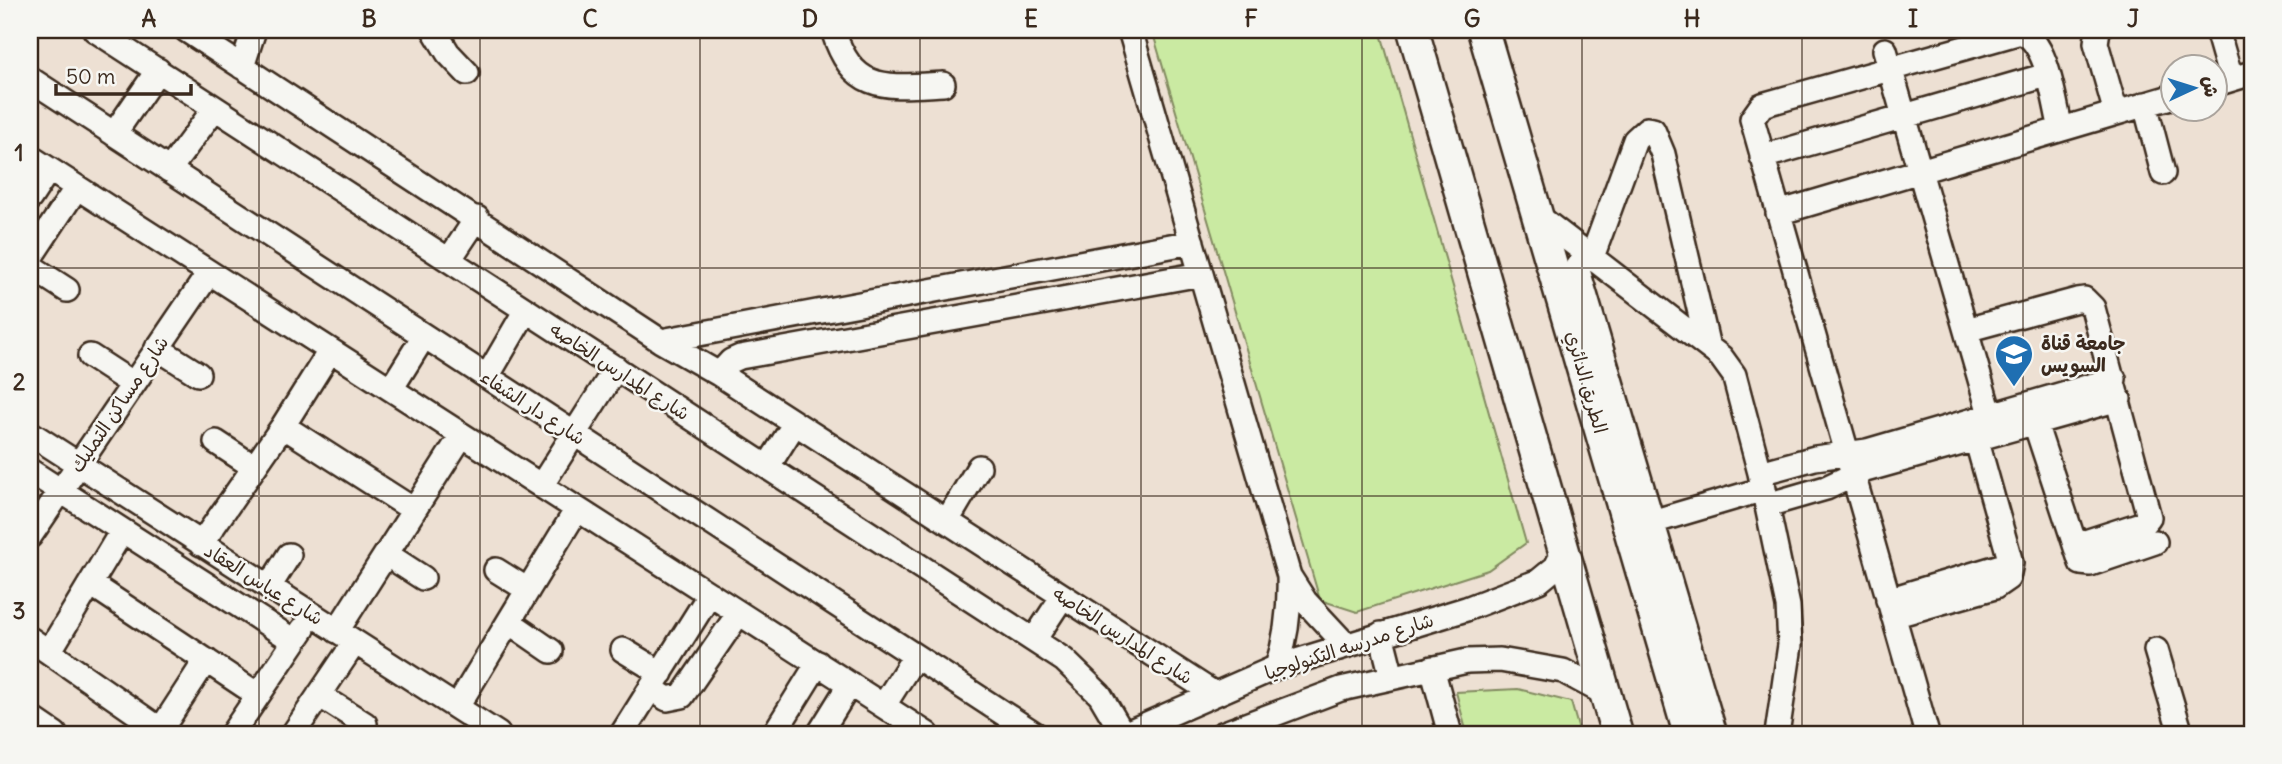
<svg xmlns="http://www.w3.org/2000/svg" width="2282" height="764" viewBox="0 0 2282 764" font-family="Delius,'Playpen Sans Arabic',sans-serif">
<style>
.green{fill:#caeaa2;stroke:#828a60;stroke-width:2}
.lines{fill:none;stroke-linecap:round;stroke-linejoin:round}
.minor-casing{stroke:#3b2a1e;stroke-width:28}
.major-casing{stroke:#3b2a1e;stroke-width:35}
.minor{stroke:#f6f6f2;stroke-width:23}
.major{stroke:#f6f6f2;stroke-width:30}
.grid{fill:none;stroke:#3b2a1e;stroke-width:2;stroke-opacity:0.55}
.labels{text-anchor:middle;dominant-baseline:central;stroke-width:5;stroke-linejoin:round;paint-order:stroke}
.poi-label{font-size:19px;font-weight:bold;fill:#3b2a1e;stroke:#f6f6f2;text-anchor:start}
.street-label{font-size:19px;fill:#3b2a1e;stroke:#f6f6f2}
.neatline{fill:none;stroke:#3b2a1e;stroke-width:2.5}
.grid-label{font-size:23px;text-anchor:middle;font-weight:bold;fill:#3b2a1e}
</style>
<rect width="100%" height="100%" fill="#ede0d3"/>
<filter id="ink" filterUnits="userSpaceOnUse"><feTurbulence type="fractalNoise" baseFrequency=".0143" numOctaves="2"/><feDisplacementMap in="SourceGraphic" scale="14" xChannelSelector="R" yChannelSelector="G"/><feConvolveMatrix kernelMatrix="1 2 1 2 8 2 1 2 1" color-interpolation-filters="sRGB"/></filter>
<g filter="url(#ink)">
<path class="green" d="M 1152,30 L 1380,30 L 1526,543 L 1488,570 L 1357,612 L 1320,600 Z
M 1518,689 L 1571,702 L 1580,734 L 1467,734 L 1456,692 Z"/>
<g class="lines">
<defs>
<path id="minor" d="M 95,30 L 1064,660 L 1100,695 L 1123,734
M 186,30 L 661,341 L 719,374 L 1213,693
M 434,30 L 448,53 L 467,73
M 833,30 C 853,94 886,87 943,84
M 1130,30 L 1289,576 C 1290,608 1287,636 1277,667
M 2098,30 L 2096,43 L 2116,113
M 2217,30 L 2231,79
M 1885,50 L 1990,414
M 242,67 L 254,30
M 30,79 L 1035,734
M 2216,84 L 2252,73
M 2145,104 L 2163,173
M 114,134 L 158,70
M 30,157 L 927,734
M 1762,157 L 2047,75
M 169,170 L 215,108
M 30,198 L 49,169
M 1778,213 L 2174,96
M 1538,216 L 1721,357 L 1734,375 L 1760,473 L 1788,606 L 1790,645 L 1777,734
M 1592,257 L 1635,140 L 1647,129 L 1653,130 L 1663,154 L 1708,347
M 30,258 L 77,187
M 449,260 L 477,218
M 30,266 L 67,290
M 1577,267 L 1715,734
M 1966,330 L 2077,300 L 2084,299 L 2093,308 L 2149,517 L 2144,523 L 2076,545
M 661,341 L 1192,242
M 157,348 L 198,374
M 90,356 L 133,384
M 719,374 L 731,361 L 740,357 L 1201,274
M 487,377 L 526,310
M 391,389 L 424,336
M 2035,423 L 2081,563 L 2090,564 L 2155,542
M 283,426 L 414,510
M 30,433 L 498,734
M 216,442 L 254,467
M 768,466 L 795,423
M 30,471 L 294,641
M 1760,473 L 1815,458 L 1867,451 L 2114,379
M 541,486 L 616,368
M 1767,505 L 1826,488 L 1862,471 L 2119,399
M 947,521 L 979,467
M 1652,522 L 1764,489
M 30,536 L 209,273
M 201,544 L 283,426 L 330,351
M 386,554 L 423,578
M 496,570 L 528,590
M 1289,576 L 1305,601 L 1345,644
M 91,584 L 258,695
M 269,587 L 289,555
M 1888,600 L 2011,563
M 1893,616 L 1995,587 L 2008,578 L 2011,563 L 1976,438
M 509,622 L 551,651
M 337,631 L 462,435
M 1381,634 L 1392,677
M 30,639 L 161,730
M 1034,640 L 1063,596
M 623,650 L 661,673
M 2156,650 L 2181,734
M 49,652 L 122,531
M 1432,668 L 1450,734
M 651,688 L 667,699 L 682,696 L 739,613
M 319,695 L 365,724
M 884,705 L 915,656
M 457,707 L 577,509
M 30,717 L 55,734
M 158,734 L 206,660
M 232,734 L 303,629
M 293,734 L 355,642
M 622,734 L 710,594
M 774,734 L 818,663
M 819,734 L 850,684
M 1124,734 L 1277,667 L 1466,609 L 1539,581 L 1556,567 L 1565,549
M 1222,734 L 1341,689 L 1467,661 L 1500,660 L 1563,671 L 1606,694
M 1927,734 L 1752,119 L 1762,105 L 2021,32 C 2048,42 2054,102 2061,129"/>
<path id="major" d="M 1413,30 L 1617,734
M 1483,30 L 1689,734"/>
</defs>
<use href="#minor" class="minor-casing"/>
<use href="#major" class="major-casing"/>
<use href="#minor" class="minor"/>
<use href="#major" class="major"/>
</g>
</g>
<path class="grid" d="M 259,30 L 259,734M 480,30 L 480,734M 700,30 L 700,734M 920,30 L 920,734M 1141,30 L 1141,734M 1362,30 L 1362,734M 1582,30 L 1582,734M 1802,30 L 1802,734M 2023,30 L 2023,734M 30,268 L 2252,268M 30,496 L 2252,496"/>
<defs>
<symbol id="university-pin" viewBox="-11 -11 22 30"><path d="M0 17L-7.5 6A9.5 9.5 0 1 1 7.5 6Z" fill="#1f6fb2" stroke="#f6f6f2"/><path d="M0-5L7-2L0 1L-7-2ZM-4 1L0 2.5L4 1V4Q0 6-4 4Z" fill="#fff"/></symbol>
</defs>
<g fill-rule="evenodd">
<use href="#university-pin" x="1992" y="332" width="44" height="60"/>
</g>
<g class="labels">
<g class="poi-label">
<text x="2041" y="343">جامعة قناة<tspan x="2041" dy="22">السويس</tspan></text>
</g>
<g class="street-label">
<text transform="translate(620 371) rotate(33)">شارع المدارس الخاصه</text>
<text transform="translate(1587 382) rotate(74)">الطريق الدائري</text>
<text transform="translate(119 404) rotate(-56)">شارع مساكن التمليك</text>
<text transform="translate(533 407) rotate(33)">شارع دار الشفاء</text>
<text transform="translate(264 584) rotate(32)">شارع عباس العقاد</text>
<text transform="translate(1123 635) rotate(33)">شارع المدارس الخاصه</text>
<text transform="translate(1349 646) rotate(-18)">شارع مدرسه التكنولوجيا</text>
</g>
</g>
<rect width="2282" height="764" fill="none" stroke="#f6f6f2" stroke-width="77"/>
<g transform="translate(2194 88) rotate(86)"><circle r="33" fill="#f6f6f2" stroke="#aba49d" stroke-width="2"/>
<path d="M0-5L12 26L0 18L-12 26Z" fill="#1f6fb2"/>
<text y="-10" font-size="19" font-weight="bold" text-anchor="middle" fill="#3b2a1e">ش</text>
</g>
<path d="M56 84v10h135v-10" fill="none" stroke="#3b2a1e" stroke-width="3.5"/>
<text x="66" y="84" font-size="21" fill="#3b2a1e" stroke="#f6f6f2" stroke-width="5" paint-order="stroke">50 m</text>
<rect x="38" y="38" width="2206" height="688" class="neatline"/>
<g class="grid-label">
<text x="149" y="27">A</text>
<text x="369" y="27">B</text>
<text x="590" y="27">C</text>
<text x="810" y="27">D</text>
<text x="1031" y="27">E</text>
<text x="1251" y="27">F</text>
<text x="1472" y="27">G</text>
<text x="1692" y="27">H</text>
<text x="1913" y="27">I</text>
<text x="2133" y="27">J</text>
<text x="19" y="161">1</text>
<text x="19" y="390">2</text>
<text x="19" y="619">3</text>
</g>
</svg>
